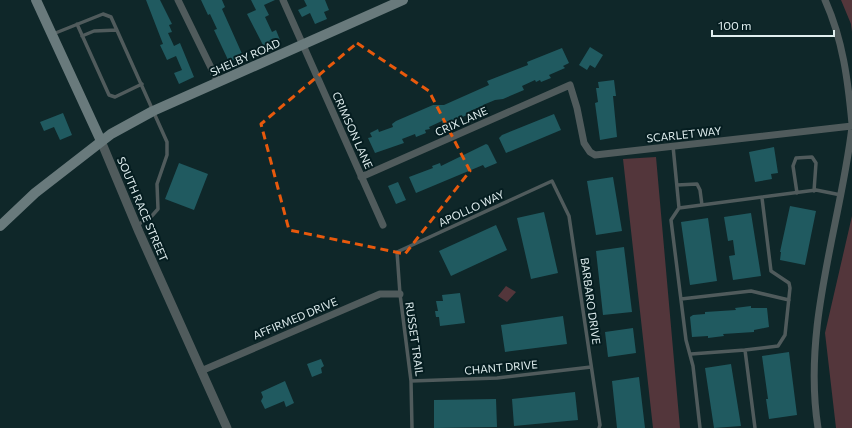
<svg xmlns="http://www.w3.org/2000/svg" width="852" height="428" viewBox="0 0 852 428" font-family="Commissioner,sans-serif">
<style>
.green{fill:#53363b}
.building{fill:#205a60}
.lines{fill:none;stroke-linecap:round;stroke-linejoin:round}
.service{stroke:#505b5c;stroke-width:3.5}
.minor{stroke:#505b5c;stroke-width:7}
.tertiary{stroke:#505b5c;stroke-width:9}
.secondary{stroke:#697a7c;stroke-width:10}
.marked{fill:none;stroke:#e8590c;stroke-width:3;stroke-dasharray:8 5;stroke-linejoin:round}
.labels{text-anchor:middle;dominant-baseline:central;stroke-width:4;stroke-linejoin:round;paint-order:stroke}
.street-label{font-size:11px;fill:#e0eeef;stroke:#051d20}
</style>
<rect width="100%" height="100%" fill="#0f2729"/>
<path class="green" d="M 841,0 L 852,0 L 852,32 L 851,24 Z
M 656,157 L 680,428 L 653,428 L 623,159 Z
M 852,216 L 852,428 L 836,428 L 825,333 Z
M 506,286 L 516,292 L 507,302 L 498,296 Z"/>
<path class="building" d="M 146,0 L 160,0 L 172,24 L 169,25 L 172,32 L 168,33 L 174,46 L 180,43 L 194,77 L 179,84 L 174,73 L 182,70 L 176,56 L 167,60 L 160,45 L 163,44 Z
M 201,0 L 222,0 L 225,7 L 222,9 L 243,56 L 229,62 L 214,30 L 217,29 L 210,14 L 208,15 Z
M 251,0 L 275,0 L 264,5 L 269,15 L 265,17 L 272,32 L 276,30 L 280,40 L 264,47 L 247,14 L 256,10 Z
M 304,0 L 325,0 L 329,10 L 324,12 L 327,19 L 315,24 L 310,13 L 302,17 L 298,10 L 307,6 Z
M 590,47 L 603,55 L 595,68 L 590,65 L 587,70 L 579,65 Z
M 562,48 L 569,63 L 563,66 L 565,68 L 549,75 L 551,78 L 541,82 L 540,80 L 536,82 L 535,80 L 522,86 L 524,90 L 503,99 L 495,100 L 483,105 L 484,107 L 478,110 L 477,108 L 466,113 L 467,115 L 443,125 L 442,121 L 429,127 L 430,129 L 425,130 L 426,133 L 416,137 L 415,134 L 402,139 L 404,143 L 375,153 L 368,138 L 372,137 L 370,133 L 378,129 L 379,132 L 393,127 L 392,124 L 396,121 L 433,105 L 444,105 L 489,85 L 487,81 L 528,65 L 527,62 Z
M 614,80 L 616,96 L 613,96 L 617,137 L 600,140 L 595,103 L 598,102 L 596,88 L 599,88 L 598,82 Z
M 63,113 L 72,135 L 60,140 L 54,127 L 44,131 L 40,122 Z
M 554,114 L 561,130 L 506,153 L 499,138 L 502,135 Z
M 486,144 L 488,145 L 497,163 L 485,168 L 483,165 L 416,193 L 409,177 L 433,168 L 432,166 L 440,163 L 441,166 Z
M 774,147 L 778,173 L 771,174 L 772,179 L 755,182 L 749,152 Z
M 179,163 L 208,174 L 194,210 L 165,199 Z
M 613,177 L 622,231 L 596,235 L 587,181 Z
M 398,182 L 406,200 L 396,204 L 388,186 Z
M 790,206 L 816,211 L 805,265 L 780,260 L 781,252 L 780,252 Z
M 544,212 L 558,273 L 531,279 L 517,218 Z
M 751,213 L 761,276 L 733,280 L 729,256 L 735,255 L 733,240 L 728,241 L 724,217 Z
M 708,218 L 717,281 L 690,285 L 681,222 Z
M 496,225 L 507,250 L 451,276 L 439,251 Z
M 624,247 L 632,312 L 603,315 L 596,251 Z
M 460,293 L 465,323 L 440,326 L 439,317 L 436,317 L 435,311 L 438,311 L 436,301 L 443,301 L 442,295 Z
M 751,306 L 751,308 L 767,308 L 769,327 L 754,330 L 754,332 L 723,334 L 724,336 L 708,338 L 708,336 L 692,337 L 690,317 L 693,315 L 705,314 L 705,312 L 736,310 L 735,308 Z
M 563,316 L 567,344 L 505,352 L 501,325 Z
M 633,328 L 636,353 L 608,357 L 605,332 Z
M 789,352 L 797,415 L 769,419 L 766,399 L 768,399 L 762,356 Z
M 321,359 L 324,366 L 321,368 L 322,373 L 312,377 L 307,364 Z
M 731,364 L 741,426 L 714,428 L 705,368 Z
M 639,377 L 645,428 L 617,428 L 612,381 Z
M 285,381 L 294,403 L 286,407 L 284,401 L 265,409 L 261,401 L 263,397 L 261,392 Z
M 575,392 L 578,420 L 514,426 L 512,399 Z
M 496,399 L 497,427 L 434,428 L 434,400 Z"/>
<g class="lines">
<path class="service" d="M 77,24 L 109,95 L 115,97 L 142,84
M 53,34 L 103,14 L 111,17 L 167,142 L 167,155 L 157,184 L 158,209 L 150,218 L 137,225
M 82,36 L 94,31 L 117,30
M 673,146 L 679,208 L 671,220 L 686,340 L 693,366 L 700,428
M 677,185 L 697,184 L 700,190 L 702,205
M 797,193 L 793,166 L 796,158 L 812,157 L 816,163 L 814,191
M 679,208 L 816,190 L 841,195
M 681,299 L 751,291 L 789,300
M 691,354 L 745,350
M 411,381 L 497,378 L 591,367
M 412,428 L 411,381 L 400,294 L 397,252 L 552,181 L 569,216 L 600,425 L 599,428
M 755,428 L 745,350 L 778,346 L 785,335 L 790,288 L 789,283 L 771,271 L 762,198"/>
<path class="minor" d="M 178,0 L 218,82
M 283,0 L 383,225
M 825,0 C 843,40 848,81 852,124
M 361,177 L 570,85 L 577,108 L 584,143 L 590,152 L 595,155 L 852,126
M 201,371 L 380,294 L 400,294
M 818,428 C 802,326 840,227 852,127"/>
<path class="tertiary" d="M 101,141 L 139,232 L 227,428"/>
<path class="secondary" d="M 36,0 L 101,141
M 0,226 L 35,193 L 111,134 L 153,111 L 403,0"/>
</g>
<path class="marked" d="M 357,43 L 429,91 L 470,171 L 405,254 L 289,230 L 261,124 Z"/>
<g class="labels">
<g class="street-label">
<text transform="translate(245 57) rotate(-24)">SHELBY ROAD</text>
<text transform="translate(461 121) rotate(-24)">CRIX LANE</text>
<text transform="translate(353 130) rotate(66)">CRIMSON LANE</text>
<text transform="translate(684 134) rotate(-6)">SCARLET WAY</text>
<text transform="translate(471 208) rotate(-25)">APOLLO WAY</text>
<text transform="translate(143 209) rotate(67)">SOUTH RACE STREET</text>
<text transform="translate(591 301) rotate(82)">BARBARO DRIVE</text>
<text transform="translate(295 318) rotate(-23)">AFFIRMED DRIVE</text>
<text transform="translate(415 339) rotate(82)">RUSSET TRAIL</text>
<text transform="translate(501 367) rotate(-5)">CHANT DRIVE</text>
</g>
</g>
<path d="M712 30v6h122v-6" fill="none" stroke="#e0eeef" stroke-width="2"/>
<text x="718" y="30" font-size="12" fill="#e0eeef" stroke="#051d20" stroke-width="3" paint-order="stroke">100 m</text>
</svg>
